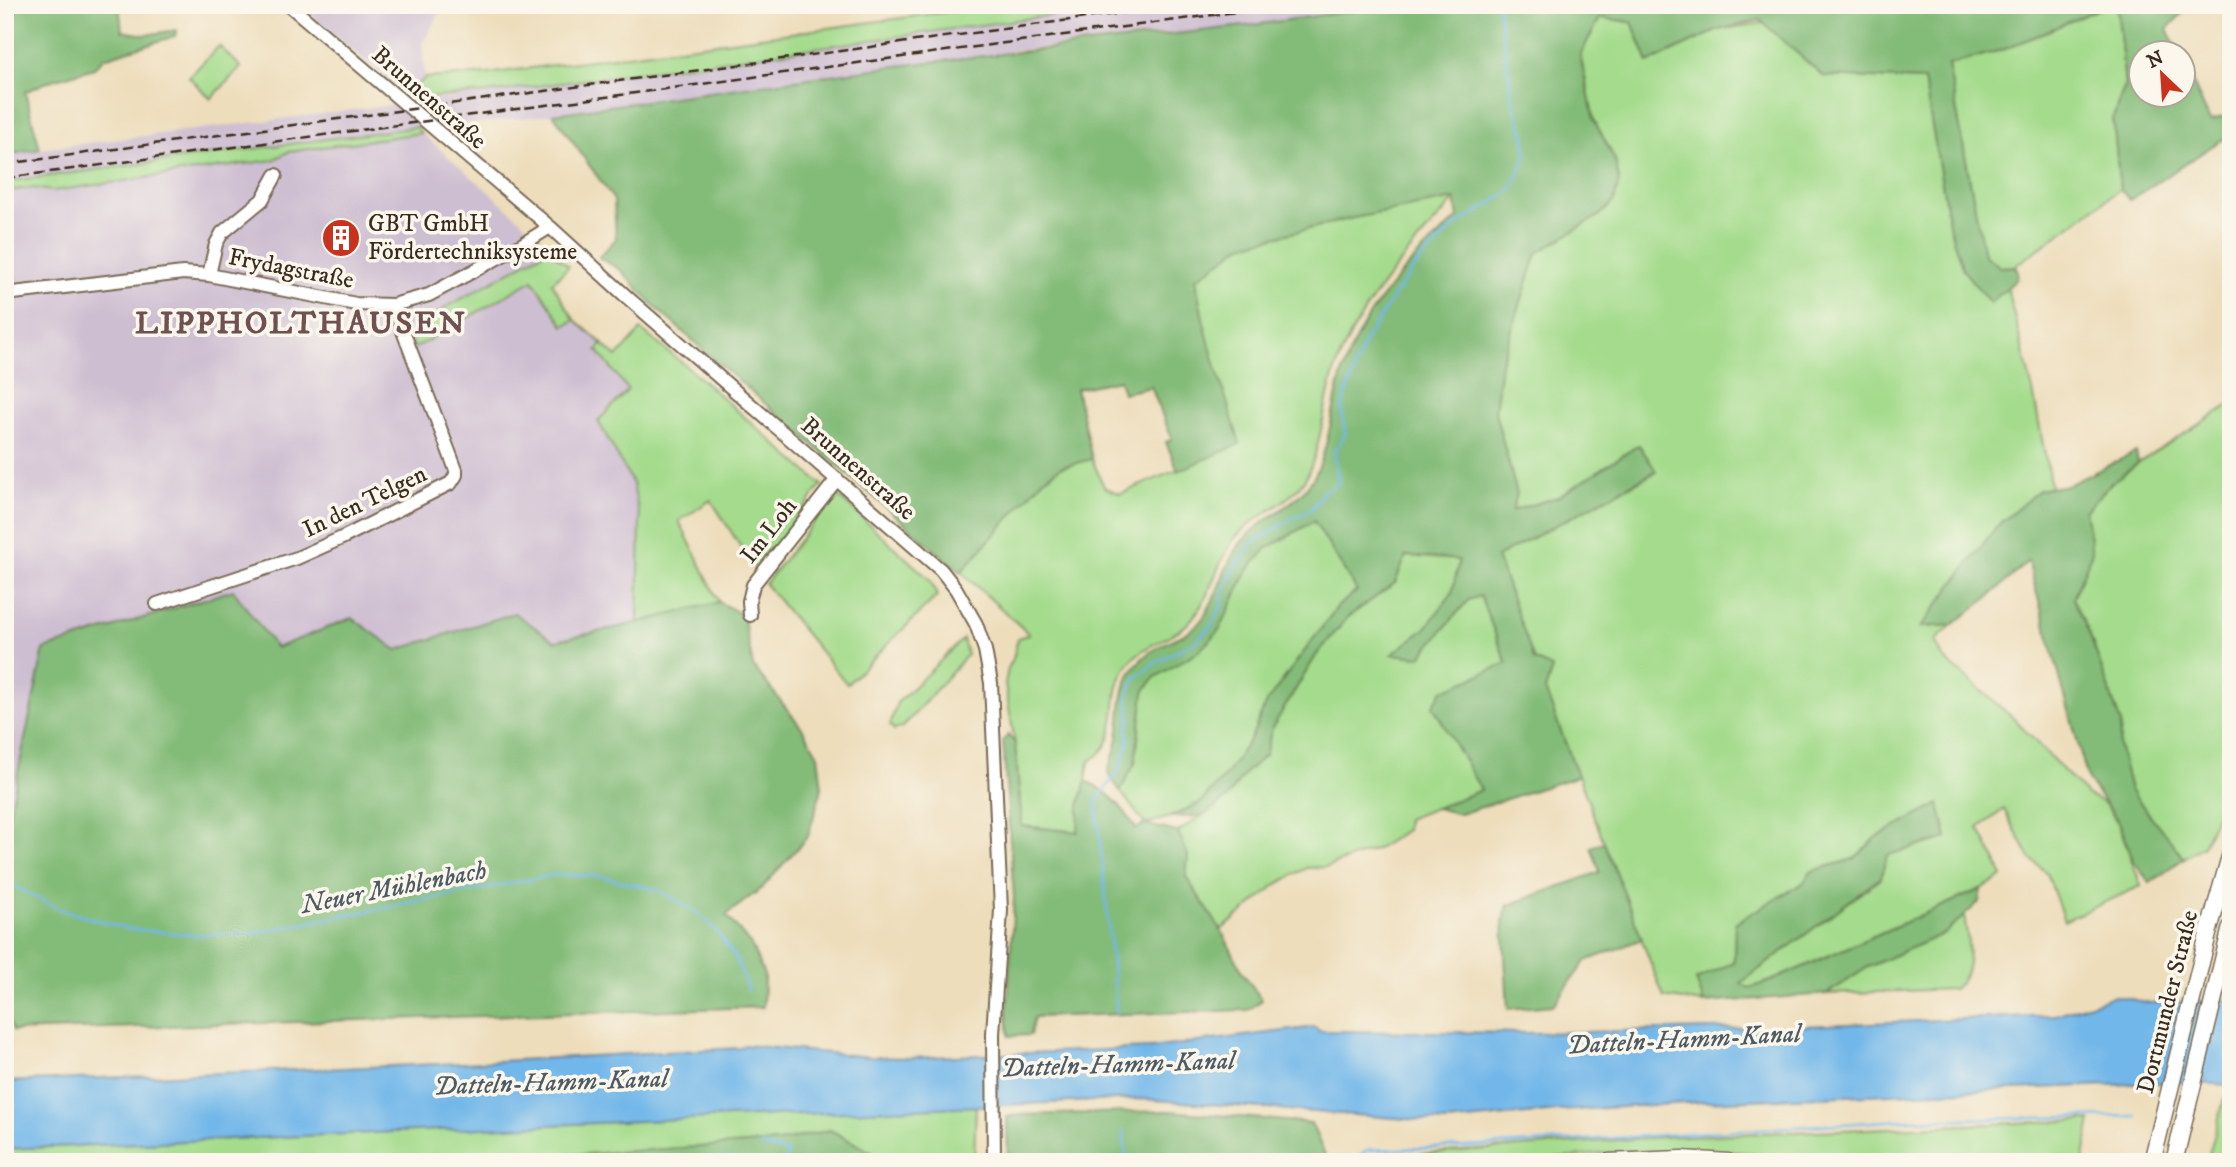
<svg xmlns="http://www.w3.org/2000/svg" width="2236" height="1167" viewBox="0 0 2236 1167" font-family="'IM FELL DW Pica',serif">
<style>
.industrial{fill:#cebed1}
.green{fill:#a4db8c;stroke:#708255;stroke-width:2}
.forest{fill:#83bb78;stroke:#5f724b;stroke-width:2}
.water{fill:#72b7e9;stroke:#567084;stroke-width:2}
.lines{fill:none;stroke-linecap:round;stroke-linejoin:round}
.stream{stroke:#72b7e9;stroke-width:2.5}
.minor-casing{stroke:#796955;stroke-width:16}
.major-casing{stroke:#796955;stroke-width:19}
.minor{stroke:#fff;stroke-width:12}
.major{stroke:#fff;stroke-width:16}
.rail{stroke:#3b2a1e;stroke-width:2.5;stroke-dasharray:10 5;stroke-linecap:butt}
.labels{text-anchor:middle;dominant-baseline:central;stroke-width:7;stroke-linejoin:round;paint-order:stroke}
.street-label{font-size:24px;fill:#3b2a1e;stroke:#fbf7ec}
.poi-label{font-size:24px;fill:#3b2a1e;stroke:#fbf7ec;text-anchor:start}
.water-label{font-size:26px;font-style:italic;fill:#4e5b65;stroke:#fbf7ec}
.district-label{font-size:32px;font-weight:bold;letter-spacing:2px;fill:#705050;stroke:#fbf7ec}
</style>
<rect width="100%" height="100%" fill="#fbf7ec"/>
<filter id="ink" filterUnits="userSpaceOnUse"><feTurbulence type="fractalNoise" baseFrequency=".0143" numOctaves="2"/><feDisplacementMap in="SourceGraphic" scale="14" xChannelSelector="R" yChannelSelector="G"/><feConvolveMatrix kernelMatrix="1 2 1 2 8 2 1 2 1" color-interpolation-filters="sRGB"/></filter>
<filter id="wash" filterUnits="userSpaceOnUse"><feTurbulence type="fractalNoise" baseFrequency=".00686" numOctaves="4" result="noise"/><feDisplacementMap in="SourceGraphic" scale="28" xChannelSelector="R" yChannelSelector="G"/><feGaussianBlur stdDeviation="1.57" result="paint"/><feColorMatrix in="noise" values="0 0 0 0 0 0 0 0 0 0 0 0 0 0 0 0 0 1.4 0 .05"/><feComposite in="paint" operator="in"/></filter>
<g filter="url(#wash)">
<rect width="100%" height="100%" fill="#edddbb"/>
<path class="industrial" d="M 299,5 L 433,5 L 442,9 L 422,44 L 425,78 L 406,95 Z
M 1125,5 L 1392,5 L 1253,25 L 1020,50 L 553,114 L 446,127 L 416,127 L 5,182 L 5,155 L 40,149 L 488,93 Z
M 421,133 L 520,219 L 548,250 L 445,308 L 415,348 L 533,280 L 564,326 L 574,319 L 603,345 L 597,350 L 628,390 L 598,421 L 633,484 L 640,519 L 638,623 L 555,641 L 514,613 L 397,650 L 352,618 L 276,648 L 233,590 L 44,649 L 5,834 L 5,191 L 32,188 L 53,191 L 273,160 L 288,152 Z"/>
<path class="green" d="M 998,5 L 1125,5 L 488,93 L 411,99 L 406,95 L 425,78 L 487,74 Z
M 2108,5 L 2117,5 L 2125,85 L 2113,118 L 2120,189 L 2015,266 L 2000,267 L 1984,255 L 1948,65 L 2005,49 Z
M 1600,18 L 1632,22 L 1648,63 L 1718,30 L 1764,23 L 1823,76 L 1924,80 L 1950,229 L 1963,270 L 1995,297 L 2007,288 L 2033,391 L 2051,488 L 2039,490 L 1921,627 L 1952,625 L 1935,641 L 1943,658 L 2012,717 L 2088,796 L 2104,803 L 2118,823 L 2141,886 L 2064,921 L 2047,873 L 2030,858 L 2004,809 L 1979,828 L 2003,876 L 1981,889 L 1771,981 L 1749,988 L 1740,983 L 1880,879 L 1887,855 L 1947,838 L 1939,805 L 1877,837 L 1854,859 L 1812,871 L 1803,883 L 1735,923 L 1734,963 L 1697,980 L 1704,1003 L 1664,997 L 1545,690 L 1552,669 L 1534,661 L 1496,557 L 1656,472 L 1639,445 L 1558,497 L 1511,511 L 1495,412 L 1501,363 L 1537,253 L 1600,215 L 1619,181 L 1615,160 L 1594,120 L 1580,54 Z
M 219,46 L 241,67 L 211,99 L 189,77 Z
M 417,127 L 421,133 L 288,152 L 273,160 L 53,191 L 32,188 L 5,191 L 5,182 Z
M 1455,199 C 1410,251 1361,301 1336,367 C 1323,402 1323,442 1307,475 C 1292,505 1251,515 1232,542 C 1214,568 1210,602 1186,625 C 1169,640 1144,644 1129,663 C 1107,690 1122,728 1101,752 C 1098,756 1092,759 1089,762 L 1086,781 L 1079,806 L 1079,832 L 1022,826 L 1015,743 L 1005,684 L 1008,668 L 1013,659 L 1018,638 L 1029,634 L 961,572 L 1043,480 L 1061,467 L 1092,459 L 1104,487 L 1120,494 L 1239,444 L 1207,339 L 1195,279 L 1242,245 L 1353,218 Z
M 548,250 L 569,266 L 552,283 L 574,319 L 617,357 L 641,330 L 685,365 L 822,485 L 756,571 L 711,500 L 679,521 L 719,602 L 638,623 L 640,519 L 633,484 L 598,421 L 628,390 L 597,350 L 603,344 L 575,320 L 564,326 L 533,280 L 415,348 L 409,336 L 445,308 Z
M 2231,404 L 2231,782 L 2203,846 L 2184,858 L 2130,790 L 2119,745 L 2121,724 L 2089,633 L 2073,599 L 2092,552 L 2085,511 L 2111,483 L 2138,463 Z
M 836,494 L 930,580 L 937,596 L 847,684 L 765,584 Z
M 1314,521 L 1357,591 L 1338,606 L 1266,703 L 1252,736 L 1226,775 L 1200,803 L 1170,817 L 1145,824 L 1120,791 L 1135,763 L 1144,692 L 1154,678 L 1200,650 L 1220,629 L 1247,571 L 1266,549 Z
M 1405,556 L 1459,559 L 1453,593 L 1425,629 L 1393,654 L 1420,657 L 1468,600 L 1480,596 L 1507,664 L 1442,691 L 1433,706 L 1482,790 L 1407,819 L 1406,830 L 1377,849 L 1326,867 L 1306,868 L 1277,884 L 1221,930 L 1186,877 L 1188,855 L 1178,832 L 1227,798 L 1245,773 L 1265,755 L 1272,728 L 1317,654 L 1348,617 L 1395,583 Z
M 963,639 L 967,655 L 903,727 L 894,730 L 890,725 L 897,703 Z
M 1964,916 C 1968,939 1976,973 1953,989 L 1827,994 L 1868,967 L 1945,933 Z
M 2224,1099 L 2231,1100 L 2231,1162 L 2207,1162 Z
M 976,1106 L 974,1162 L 873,1162 L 873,1153 L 830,1130 L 778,1142 L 457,1162 L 5,1162 L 5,1149 L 30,1148 Z
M 2091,1120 L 2083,1162 L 1812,1162 L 1737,1152 L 1619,1152 L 1526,1162 L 1422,1162 L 1420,1154 L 1663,1137 Z"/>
<path class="forest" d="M 5,5 L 119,5 L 122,31 L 145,35 L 177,30 L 175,36 L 104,58 L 94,68 L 49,81 L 25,92 L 40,149 L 5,155 Z
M 1392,5 L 2108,5 L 2005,49 L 1948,65 L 1984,255 L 2000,267 L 2015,266 L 2018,272 L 2017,279 L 1990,303 L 1963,270 L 1950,229 L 1924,80 L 1823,76 L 1760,20 L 1718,30 L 1648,63 L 1632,22 L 1600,18 L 1580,55 L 1594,120 L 1615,160 L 1619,181 L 1614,202 L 1600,215 L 1537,253 L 1501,363 L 1495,412 L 1517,494 L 1512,511 L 1558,497 L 1639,445 L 1656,471 L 1497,557 L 1534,660 L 1552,668 L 1545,690 L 1578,776 L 1460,814 L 1436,808 L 1481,790 L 1433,706 L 1442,691 L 1507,663 L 1480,596 L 1468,600 L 1420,657 L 1392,654 L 1425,629 L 1452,593 L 1459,560 L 1406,556 L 1395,583 L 1348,617 L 1317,654 L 1272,728 L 1265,755 L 1245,773 L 1227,798 L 1202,816 L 1170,817 L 1200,803 L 1226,775 L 1252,736 L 1266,703 L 1338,606 L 1357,591 L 1314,521 L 1266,549 L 1247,571 L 1220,629 L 1200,650 L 1154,678 L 1144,692 L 1135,763 L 1120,791 L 1108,773 C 1110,763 1115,753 1117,743 C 1124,707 1115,678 1150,652 C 1167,640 1190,636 1203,618 C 1222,591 1222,561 1248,535 C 1268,515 1296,505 1312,480 C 1328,457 1333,403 1342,374 C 1361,311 1410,260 1458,218 L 1455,199 L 1353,218 L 1242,245 L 1196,279 C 1203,335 1224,389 1240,444 L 1178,471 L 1166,442 L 1172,439 L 1151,387 L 1123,393 L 1119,380 L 1076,389 L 1092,459 L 1061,467 L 1043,480 L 961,572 L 717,362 L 655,307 L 622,271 L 599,257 L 616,239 L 614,200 L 553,114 L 888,67 L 1253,25 Z
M 2117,5 L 2190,5 L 2167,29 L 2178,52 L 2142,52 L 2142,94 L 2184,94 L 2184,64 L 2210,121 L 2231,114 L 2231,137 L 2220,141 L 2130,200 L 2120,189 L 2113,118 L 2125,85 Z
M 2136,452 L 2138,463 L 2111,483 L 2085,511 L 2092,552 L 2073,599 L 2089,633 L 2121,724 L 2119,745 L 2130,790 L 2184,858 L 2150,883 L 2133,860 L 2119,822 L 2088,780 L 2028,561 L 1989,597 L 1952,625 L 1921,627 L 1996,527 L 2039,490 L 2068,485 Z
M 233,590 L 276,648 L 352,618 L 397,650 L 514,613 L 555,641 L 620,627 L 719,602 L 743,615 L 753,666 L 802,728 L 818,755 L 822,788 L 808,836 L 763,887 L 726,915 L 751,945 L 764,975 L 763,1007 L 13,1031 L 5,1011 L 5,834 L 44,649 Z
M 1008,735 L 1015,743 L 1022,826 L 1078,832 L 1079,806 L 1086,781 C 1109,791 1124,808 1136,829 L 1145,824 L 1178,832 L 1188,855 L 1186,877 L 1221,930 L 1243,973 L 1262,1000 L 1248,1010 L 1034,1017 L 1030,1035 L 1009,1036 L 1007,1017 L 1014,897 L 1003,741 Z
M 1939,804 L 1947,838 L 1888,855 L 1880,878 L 1741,983 L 1749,988 L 1771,981 L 1981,889 L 1979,902 L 1945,933 L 1868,967 L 1827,994 L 1704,1003 L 1696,980 L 1734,962 L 1735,923 L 1803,883 L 1812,871 L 1854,859 L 1877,837 Z
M 1604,842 L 1642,939 L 1586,961 L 1553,1005 L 1508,1009 L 1503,920 L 1508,905 L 1600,872 L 1591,847 Z
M 1169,1111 L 1311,1123 L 1328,1162 L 1008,1162 L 1007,1117 L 1017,1115 Z
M 830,1130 L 873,1153 L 873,1162 L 457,1162 L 778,1142 Z"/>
<path class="water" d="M 2115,996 L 2151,1003 L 2231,1000 L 2231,1085 L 2180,1082 L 1701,1102 L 1557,1111 L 1447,1122 L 1141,1099 L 5,1149 L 5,1082 L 462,1063 L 740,1048 L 744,1045 L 871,1057 L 909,1058 L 1151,1048 L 1315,1027 L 1319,1031 L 1534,1033 L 1759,1028 L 2055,1015 Z"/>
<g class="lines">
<path class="stream" d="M 5,882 L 62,910 L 128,929 L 196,935 L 254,933 L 553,875 L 599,876 L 658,890 L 693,909 L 714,928 L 736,958 L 748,990
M 1117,1012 L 1096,801 L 1119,771 L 1129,741 L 1127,731 L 1130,721 L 1128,695 L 1135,678 L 1158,661 L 1195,642 L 1211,626 L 1220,609 L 1225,588 L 1233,571 L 1252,544 L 1286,522 L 1312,509 L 1324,491 L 1339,483 L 1334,456 L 1335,450 L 1345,435 L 1342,409 L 1346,394 L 1365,341 L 1391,300 L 1419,261 L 1456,225 L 1505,195 L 1513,187 L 1526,156 L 1525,137 L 1513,101 L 1498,5
M 1123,1130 L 1126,1154 L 1130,1162
M 759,1146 C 770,1145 777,1151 788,1153 L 785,1162
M 630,1162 L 732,1158 L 741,1162
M 1352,1162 L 1367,1150 L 1467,1147 L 1904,1120 L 2136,1116"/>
</g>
</g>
<g filter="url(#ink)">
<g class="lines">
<defs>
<path id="minor" d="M 289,5 L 550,227 L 628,298 L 941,570 L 956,589 L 976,624 L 985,650 L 991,683 L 1001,910 L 993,1034 L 994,1162
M 209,275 L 216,244 L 222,233 L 262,200 L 276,175
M 5,294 L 183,273 L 209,275 L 356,304 L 393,305 L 429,295 L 518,247 L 550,227
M 157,604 L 297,558 L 344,537 L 451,483 L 456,475 L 456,470 L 393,305
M 750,615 L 749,601 L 753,585 L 837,479"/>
<path id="major" d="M 1609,1162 L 1682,1159 L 1728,1162
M 2152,1162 L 2209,930 L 2231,853
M 2174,1162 L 2231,927"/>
</defs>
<use href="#minor" class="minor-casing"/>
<use href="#major" class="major-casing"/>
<use href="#minor" class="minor"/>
<use href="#major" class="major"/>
<path class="rail" d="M 5,164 L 1181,5
M 5,178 L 1287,5"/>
</g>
</g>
<defs>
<symbol id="building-disc" viewBox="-11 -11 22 22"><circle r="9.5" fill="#c8321e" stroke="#fbf7ec"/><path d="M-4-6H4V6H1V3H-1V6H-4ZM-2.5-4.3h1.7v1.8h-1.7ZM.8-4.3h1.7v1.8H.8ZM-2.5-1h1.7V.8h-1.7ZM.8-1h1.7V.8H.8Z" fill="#fff"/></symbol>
</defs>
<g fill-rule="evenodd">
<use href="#building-disc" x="319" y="216" width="44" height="44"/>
</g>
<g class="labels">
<g class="street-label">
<text transform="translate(429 98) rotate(41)">Brunnenstraße</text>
<text transform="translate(291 269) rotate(11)">Frydagstraße</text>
<text transform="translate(858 469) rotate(41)">Brunnenstraße</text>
<text transform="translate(365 502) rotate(-26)">In den Telgen</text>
<text transform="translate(769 531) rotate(-52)">Im Loh</text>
<text transform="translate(2168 1002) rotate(-76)">Dortmunder Straße</text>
</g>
<g class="poi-label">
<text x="368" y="224">GBT GmbH<tspan x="368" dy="28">Fördertechniksysteme</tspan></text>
</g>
<g class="water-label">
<text transform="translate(394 888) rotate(-11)">Neuer Mühlenbach</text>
<text transform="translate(1684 1040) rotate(-3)">Datteln-Hamm-Kanal</text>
<text transform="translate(1118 1065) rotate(-2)">Datteln-Hamm-Kanal</text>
<text transform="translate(551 1083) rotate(-2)">Datteln-Hamm-Kanal</text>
</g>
<g class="district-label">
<text x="301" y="324">LIPPHOLTHAUSEN</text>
</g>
</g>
<rect width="2236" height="1167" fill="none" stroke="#fbf7ec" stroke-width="28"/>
<g transform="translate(2162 74) rotate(335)"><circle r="33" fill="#fbf7ec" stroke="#aea59a" stroke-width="2"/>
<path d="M0-5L12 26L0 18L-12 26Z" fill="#c8321e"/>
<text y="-10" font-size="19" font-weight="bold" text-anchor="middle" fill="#3b2a1e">N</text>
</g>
</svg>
